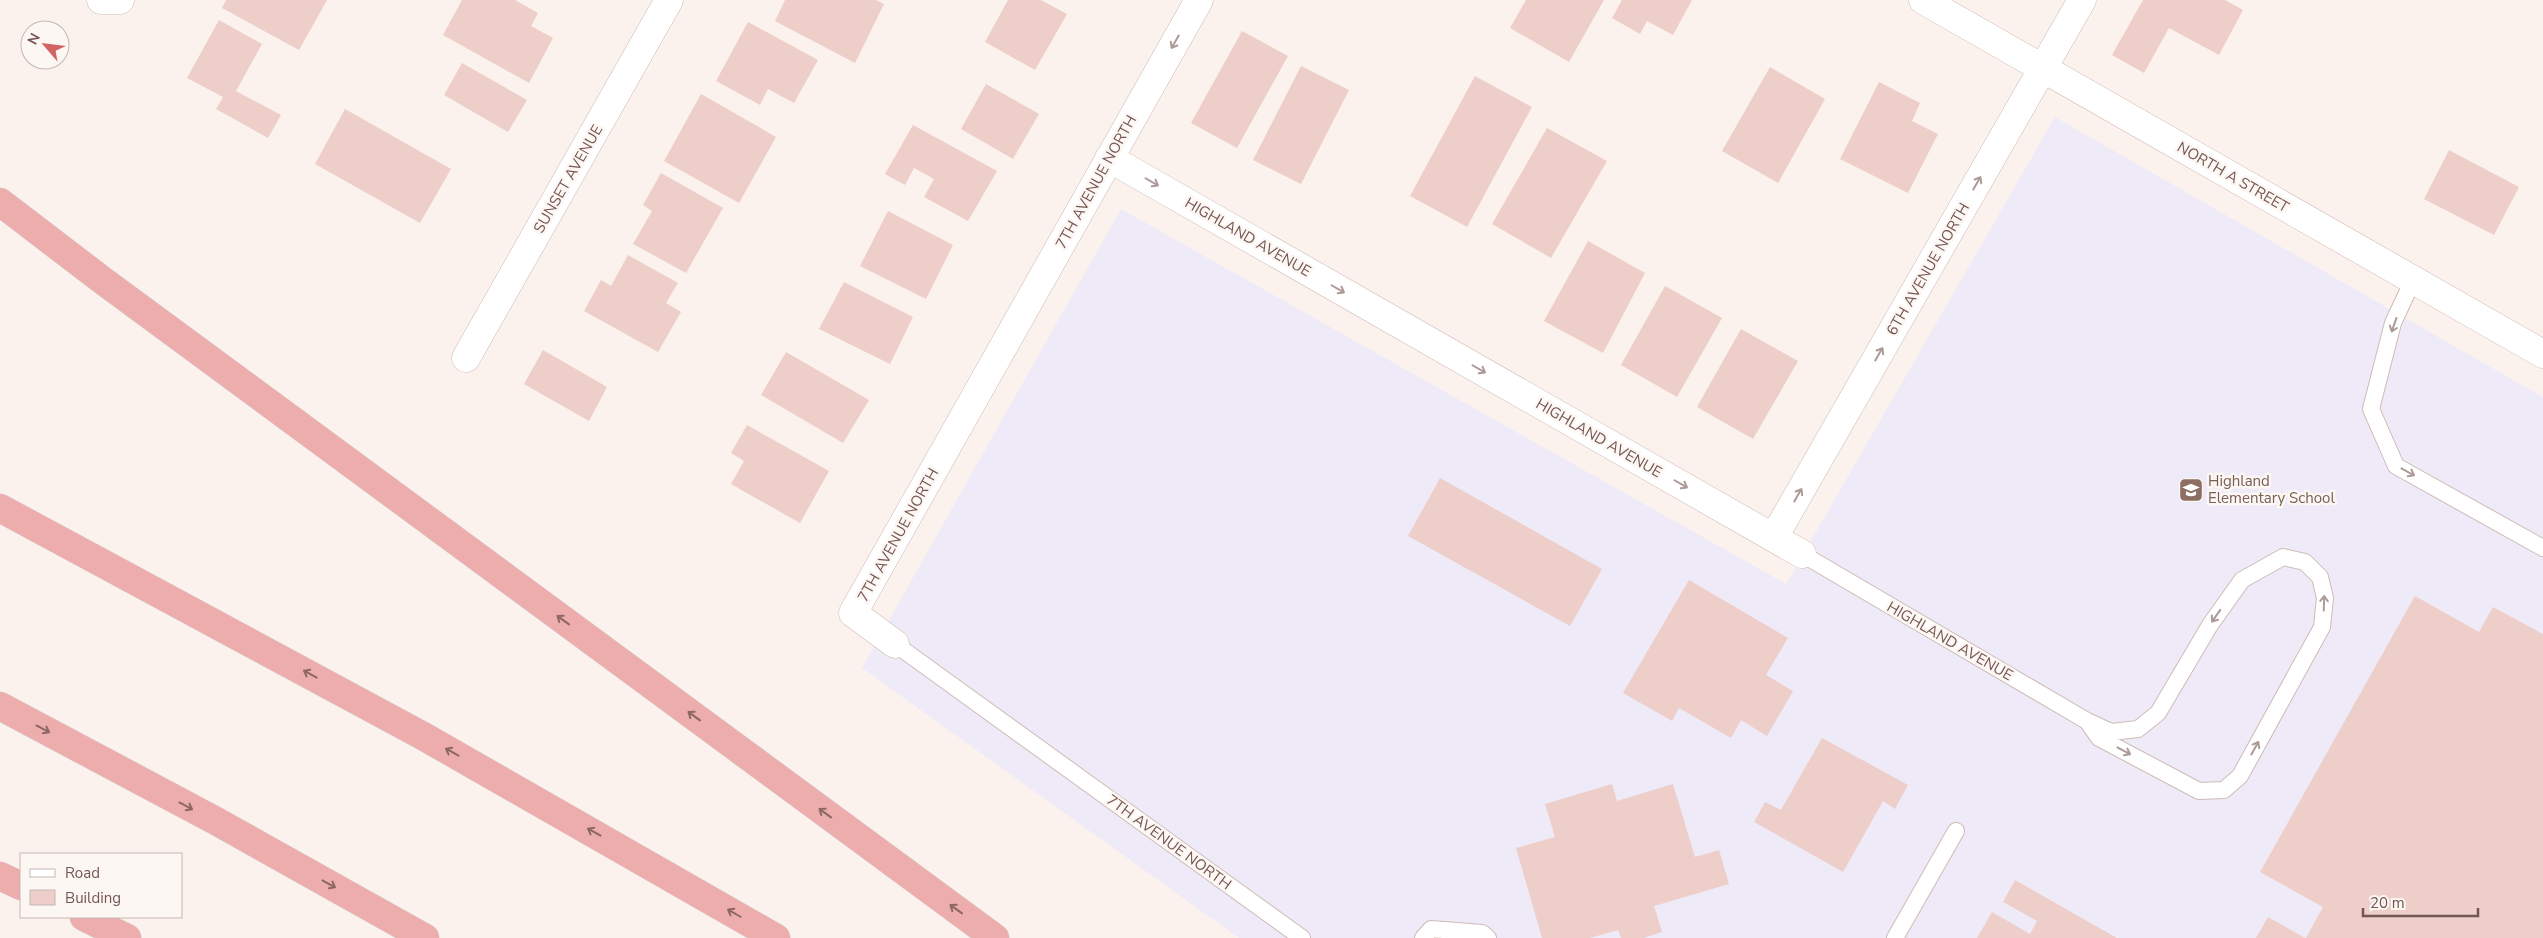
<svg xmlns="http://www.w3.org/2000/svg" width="2543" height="938" viewBox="0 0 2543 938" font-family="'Nunito Sans',sans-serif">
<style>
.education{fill:#efeaf8}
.building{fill:#edcec8}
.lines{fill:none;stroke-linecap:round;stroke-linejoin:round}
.lane-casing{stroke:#cebbb6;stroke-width:18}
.street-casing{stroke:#cebbb6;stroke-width:29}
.secondary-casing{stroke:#d1bab4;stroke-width:29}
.highway-casing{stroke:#d8d0cf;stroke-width:29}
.lane{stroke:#fff;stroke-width:16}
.street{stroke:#fff;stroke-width:28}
.secondary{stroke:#fff;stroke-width:28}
.highway{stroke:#edadad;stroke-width:28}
.oneway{stroke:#ac9a97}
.oneway2{stroke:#8c6764}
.labels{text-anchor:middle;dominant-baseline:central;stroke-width:5;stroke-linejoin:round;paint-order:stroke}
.street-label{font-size:15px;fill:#745652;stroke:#fdf7f4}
.education-label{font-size:15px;fill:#785e54;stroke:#fdf7f4;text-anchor:start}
</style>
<rect width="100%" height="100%" fill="#fbf2ed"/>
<path class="education" d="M 2055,117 L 2543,397 L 2543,938 L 1239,938 L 862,668 L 1121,209 L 1786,584 Z"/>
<path class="building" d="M 226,0 L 327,0 L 299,50 L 222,8 Z
M 462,0 L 515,0 L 538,13 L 531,26 L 553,38 L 529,83 L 443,35 Z
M 785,0 L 876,0 L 884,4 L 855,63 L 775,21 Z
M 1008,0 L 1041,0 L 1067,14 L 1035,70 L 985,42 Z
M 1526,0 L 1604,0 L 1569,62 L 1510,28 Z
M 1622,0 L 1692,0 L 1673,35 L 1647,21 L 1640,34 L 1612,18 Z
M 2143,0 L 2225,0 L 2243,10 L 2219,55 L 2169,28 L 2144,73 L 2112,55 Z
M 219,20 L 262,44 L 236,91 L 281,115 L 268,138 L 216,109 L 223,97 L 187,78 Z
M 748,22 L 818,60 L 794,103 L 768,89 L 760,105 L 716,81 Z
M 1242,31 L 1288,56 L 1237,148 L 1191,123 Z
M 462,63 L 527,100 L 508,132 L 444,95 Z
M 1301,66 L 1349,90 L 1301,184 L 1253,160 Z
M 1770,67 L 1825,99 L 1778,183 L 1722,151 Z
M 1475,76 L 1532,107 L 1467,227 L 1410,196 Z
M 1879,82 L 1920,103 L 1912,121 L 1938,134 L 1908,193 L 1840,159 Z
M 986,84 L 1039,114 L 1013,159 L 961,129 Z
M 701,94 L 776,137 L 739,203 L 664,161 Z
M 345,109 L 451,169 L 420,223 L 315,164 Z
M 913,125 L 997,171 L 968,221 L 924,197 L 934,179 L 914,168 L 905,185 L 885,174 Z
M 1547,128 L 1607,161 L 1551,258 L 1492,224 Z
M 2449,150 L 2519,187 L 2494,235 L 2424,199 Z
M 661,173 L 723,208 L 686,273 L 633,244 L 652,211 L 643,205 Z
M 888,211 L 953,245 L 926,299 L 860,266 Z
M 1588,241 L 1645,273 L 1603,353 L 1544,321 Z
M 628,255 L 678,283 L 666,303 L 681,312 L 658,352 L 584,311 L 601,280 L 611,286 Z
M 844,282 L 913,317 L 890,364 L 819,329 Z
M 1665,286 L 1722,318 L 1677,397 L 1621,365 Z
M 1741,329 L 1798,361 L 1753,439 L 1697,407 Z
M 543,350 L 607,387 L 589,421 L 524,384 Z
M 786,352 L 869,400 L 843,443 L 761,395 Z
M 747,425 L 829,471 L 800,523 L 731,484 L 744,461 L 731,453 Z
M 1440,478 L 1602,569 L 1570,626 L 1408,536 Z
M 1689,580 L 1788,638 L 1766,675 L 1793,691 L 1767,736 L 1741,720 L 1731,738 L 1679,708 L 1672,721 L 1623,693 Z
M 2415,596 L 2479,632 L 2493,607 L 2543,634 L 2543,938 L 2306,938 L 2323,907 L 2260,872 Z
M 1822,738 L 1908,785 L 1895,809 L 1883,801 L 1843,872 L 1754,822 L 1765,802 L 1781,810 Z
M 1612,784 L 1617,801 L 1673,784 L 1695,857 L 1719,850 L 1729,884 L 1654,906 L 1662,932 L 1644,938 L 1621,938 L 1618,930 L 1590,938 L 1542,938 L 1516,848 L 1555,837 L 1545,804 Z
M 2015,880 L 2117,938 L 1977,938 L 1992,912 L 2030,934 L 2037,921 L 2003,902 Z
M 2268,917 L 2305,938 L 2256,938 Z"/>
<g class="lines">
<defs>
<path id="lane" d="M 2413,280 L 2393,323 L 2371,409 L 2396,466 L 2543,548
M 1802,554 L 2087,721 L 2111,732 L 2138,729 L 2158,713 L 2210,625 L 2242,580 L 2283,557 L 2305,562 L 2320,577 L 2325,598 L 2322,627 L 2240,776 L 2224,790 L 2199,791 L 2099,738 L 2087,721
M 895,644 L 1302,938
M 1423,938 L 1431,929 L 1482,933 L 1488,938
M 1895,938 L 1956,831"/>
<path id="street" d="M 101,0 L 120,0
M 1109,158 L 1802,554
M 466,358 L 669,0
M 1774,537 L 2082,0
M 895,644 L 853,613 L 1199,0"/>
<path id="secondary" d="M 1923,0 L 2543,354"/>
<path id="highway" d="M 0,202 L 102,280 L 995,938
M 0,508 L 423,736 L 776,938
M 0,706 L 216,821 L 425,938
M 0,876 L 21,886
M 84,917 L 127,938"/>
</defs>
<use href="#lane" class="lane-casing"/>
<use href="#street" class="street-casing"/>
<use href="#secondary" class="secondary-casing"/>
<use href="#highway" class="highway-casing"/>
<use href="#lane" class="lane"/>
<use href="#street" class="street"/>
<use href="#secondary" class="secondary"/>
<use href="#highway" class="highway"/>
</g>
<defs><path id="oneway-shaft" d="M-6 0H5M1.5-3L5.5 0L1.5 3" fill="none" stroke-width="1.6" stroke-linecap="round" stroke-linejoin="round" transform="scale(1.25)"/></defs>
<g class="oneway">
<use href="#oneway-shaft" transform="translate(1175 42) rotate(120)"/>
<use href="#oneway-shaft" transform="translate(1152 182) rotate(30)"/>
<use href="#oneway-shaft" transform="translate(1977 183) rotate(-60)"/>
<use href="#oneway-shaft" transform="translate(1338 289) rotate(30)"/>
<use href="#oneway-shaft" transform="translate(2394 325) rotate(109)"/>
<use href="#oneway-shaft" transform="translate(1879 354) rotate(-60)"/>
<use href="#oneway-shaft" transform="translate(1479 369) rotate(30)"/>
<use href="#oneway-shaft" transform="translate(2408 472) rotate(29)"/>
<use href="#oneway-shaft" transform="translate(1681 484) rotate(30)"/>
<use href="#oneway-shaft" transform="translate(1798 495) rotate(-60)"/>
<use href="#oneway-shaft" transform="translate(2324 603) rotate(-88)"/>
<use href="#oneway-shaft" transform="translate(2216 616) rotate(125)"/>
<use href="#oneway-shaft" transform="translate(2255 748) rotate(-61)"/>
<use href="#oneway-shaft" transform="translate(2124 751) rotate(28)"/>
</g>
<g class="oneway2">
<use href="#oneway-shaft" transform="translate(563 620) rotate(-144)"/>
<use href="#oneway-shaft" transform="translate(310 674) rotate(-151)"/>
<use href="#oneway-shaft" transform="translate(694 716) rotate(-144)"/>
<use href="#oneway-shaft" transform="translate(43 729) rotate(28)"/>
<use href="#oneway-shaft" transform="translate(452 752) rotate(-151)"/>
<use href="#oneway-shaft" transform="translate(186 806) rotate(28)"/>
<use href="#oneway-shaft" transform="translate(825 813) rotate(-144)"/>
<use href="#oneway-shaft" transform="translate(594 832) rotate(-151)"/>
<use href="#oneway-shaft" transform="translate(329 884) rotate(29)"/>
<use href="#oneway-shaft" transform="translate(956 909) rotate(-144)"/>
<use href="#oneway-shaft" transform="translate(734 913) rotate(-150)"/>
</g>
<defs>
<symbol id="school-square" viewBox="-11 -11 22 22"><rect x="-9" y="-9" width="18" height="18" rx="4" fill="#8d6e63" stroke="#fdf7f4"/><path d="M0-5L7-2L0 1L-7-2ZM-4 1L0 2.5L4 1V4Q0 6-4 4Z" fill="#fff"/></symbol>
</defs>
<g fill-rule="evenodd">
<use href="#school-square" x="2177" y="476" width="28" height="28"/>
</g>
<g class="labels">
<g class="street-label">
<text transform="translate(2233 177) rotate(30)">NORTH A STREET</text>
<text transform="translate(568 179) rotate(-60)">SUNSET AVENUE</text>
<text transform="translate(1096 182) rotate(-61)">7TH AVENUE NORTH</text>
<text transform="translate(1248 237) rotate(30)">HIGHLAND AVENUE</text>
<text transform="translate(1928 269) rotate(-60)">6TH AVENUE NORTH</text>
<text transform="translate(1599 438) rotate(30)">HIGHLAND AVENUE</text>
<text transform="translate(898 535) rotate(-61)">7TH AVENUE NORTH</text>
<text transform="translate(1950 641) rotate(30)">HIGHLAND AVENUE</text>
<text transform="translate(1169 842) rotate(36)">7TH AVENUE NORTH</text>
</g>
<g class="education-label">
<text x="2208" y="481">Highland<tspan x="2208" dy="17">Elementary School</tspan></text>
</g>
</g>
<rect x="20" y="853" width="162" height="65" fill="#fdf7f4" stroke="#c6b7b3"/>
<rect x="30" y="869" width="25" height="8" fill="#ffffff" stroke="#c6b7b3"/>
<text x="65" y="878" font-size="15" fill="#745652">Road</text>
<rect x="30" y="890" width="25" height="15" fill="#edcec8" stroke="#c6b7b3"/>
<text x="65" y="903" font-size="15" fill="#745652">Building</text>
<g transform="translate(45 45) rotate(298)"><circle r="24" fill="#fdf7f4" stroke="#c6b7b3"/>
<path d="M0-4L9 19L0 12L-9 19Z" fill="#d46366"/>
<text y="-8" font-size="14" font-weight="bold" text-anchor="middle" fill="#745652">N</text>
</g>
<path d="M2363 908v8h115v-8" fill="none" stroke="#745652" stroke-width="2.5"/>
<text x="2370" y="908" font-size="15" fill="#745652" stroke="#fdf7f4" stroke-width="4" paint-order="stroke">20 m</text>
</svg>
